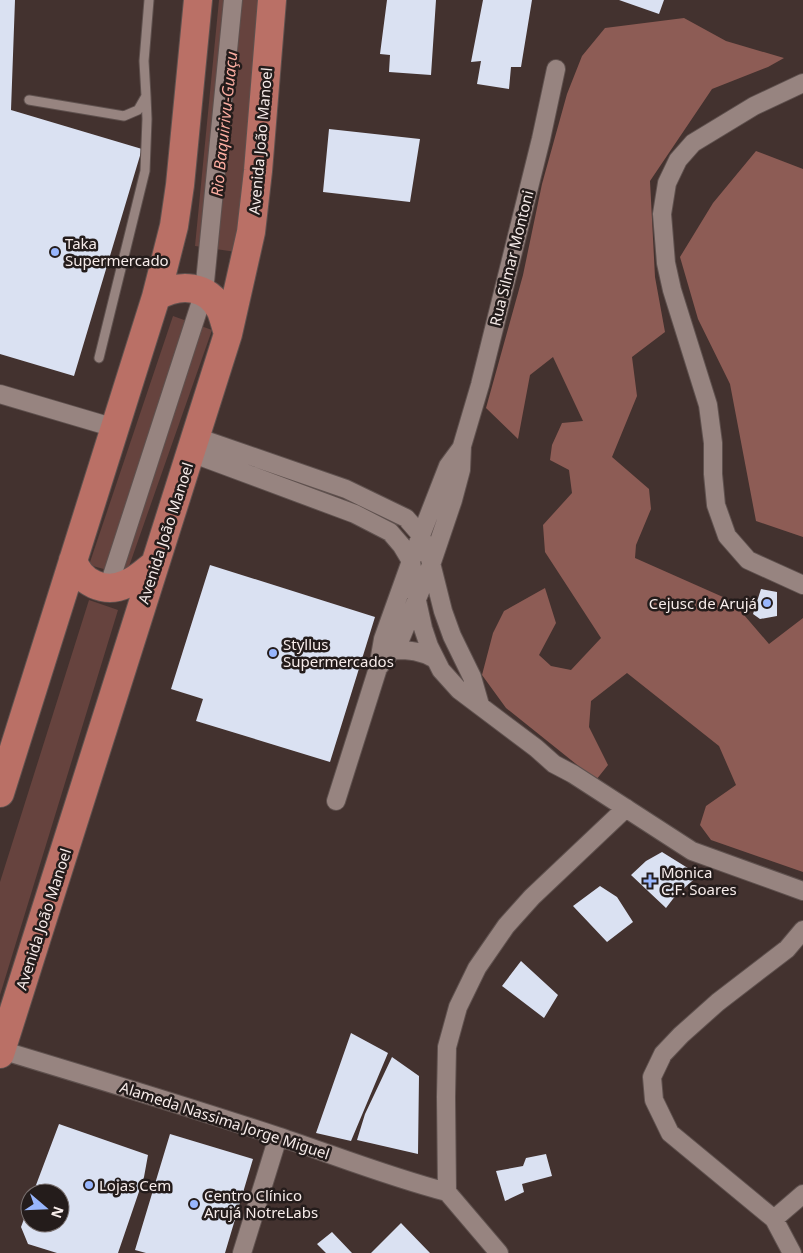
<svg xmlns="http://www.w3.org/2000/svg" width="803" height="1253" viewBox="0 0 803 1253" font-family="'Noto Sans',sans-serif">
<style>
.green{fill:#66433e}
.forest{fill:#8d5c55}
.building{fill:#dae1f2}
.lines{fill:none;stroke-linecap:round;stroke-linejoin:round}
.lane-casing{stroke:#5f514e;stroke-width:11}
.street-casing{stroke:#5f514e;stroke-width:20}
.primary-casing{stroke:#5f514e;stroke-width:30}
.lane{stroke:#978480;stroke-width:9}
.street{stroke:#978480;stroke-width:18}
.primary{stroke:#ba7066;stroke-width:28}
.poi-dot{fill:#98b6fd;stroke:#241c1b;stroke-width:2}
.labels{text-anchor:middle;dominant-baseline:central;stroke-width:5;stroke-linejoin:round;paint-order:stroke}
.street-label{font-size:15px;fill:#f7ecea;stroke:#241c1b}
.poi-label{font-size:15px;fill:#f7ecea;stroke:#241c1b;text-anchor:start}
.water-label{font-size:16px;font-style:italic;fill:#fcada1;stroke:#241c1b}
</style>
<rect width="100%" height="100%" fill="#43322f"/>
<path class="green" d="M 219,0 L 264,0 L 236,252 L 195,246 Z
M 173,316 L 212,330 L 126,575 L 89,565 Z
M 89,600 L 118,610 L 0,995 L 0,882 Z"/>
<path class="forest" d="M 684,18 L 726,41 L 784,58 L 768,67 L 712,89 L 650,181 L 655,277 L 665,332 L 632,357 L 637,396 L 612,457 L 649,489 L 651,509 L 636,545 L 635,558 L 732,601 L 769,644 L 803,618 L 803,872 L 711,840 L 700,825 L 706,806 L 736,785 L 719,746 L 627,673 L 591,701 L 589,727 L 608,765 L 596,780 L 506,708 L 482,675 L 493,633 L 504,611 L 545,588 L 556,623 L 539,655 L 551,666 L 571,670 L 601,638 L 545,552 L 543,525 L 572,493 L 569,470 L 550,460 L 552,445 L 562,423 L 583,421 L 553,357 L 530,375 L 518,439 L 486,408 L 523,275 L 542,184 L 567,94 L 582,56 L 605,28 Z
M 756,151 L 803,169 L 803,537 L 756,521 L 730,384 L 698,319 L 680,257 L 713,203 Z"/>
<path class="building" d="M 0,0 L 15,0 L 11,110 L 142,149 L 74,376 L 0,354 Z
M 387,0 L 436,0 L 431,75 L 389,72 L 390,55 L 380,54 Z
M 483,0 L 532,0 L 521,67 L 511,67 L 509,89 L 477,84 L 481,61 L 471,62 Z
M 619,0 L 664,0 L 659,14 Z
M 329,129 L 420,139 L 410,202 L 323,192 Z
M 210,565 L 375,617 L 330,762 L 196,721 L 203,699 L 171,689 Z
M 761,589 L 777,592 L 777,616 L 760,619 L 753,614 Z
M 662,852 L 699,875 L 676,895 L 666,908 L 631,875 L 646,861 Z
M 600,886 L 617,897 L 633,922 L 607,942 L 573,906 Z
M 521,961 L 558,995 L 544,1018 L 502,986 Z
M 351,1033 L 388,1053 L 351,1141 L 316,1133 Z
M 392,1057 L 419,1076 L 418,1154 L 357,1140 L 365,1114 Z
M 59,1124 L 148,1155 L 144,1177 L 118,1253 L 57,1253 L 28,1244 L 21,1227 L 30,1203 L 30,1223 L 60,1223 L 60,1193 L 33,1193 Z
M 170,1134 L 253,1159 L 225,1253 L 146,1253 L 135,1250 Z
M 546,1154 L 552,1176 L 522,1184 L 524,1192 L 505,1201 L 496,1171 L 523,1166 L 526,1158 Z
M 401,1223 L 430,1253 L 371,1253 Z
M 332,1232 L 352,1253 L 326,1253 L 317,1244 Z"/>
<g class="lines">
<defs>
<path id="lane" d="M 29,100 L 124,116 L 138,110 L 146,96 L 144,61 L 149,0
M 99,358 L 145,171 L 147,119 L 146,96"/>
<path id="street" d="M 803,83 L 754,106 L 693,143 L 678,160 L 667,183 L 662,214 L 666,263 L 672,290 L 708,405 L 713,443 L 713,474 L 716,505 L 727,536 L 748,560 L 803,585
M 0,394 L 115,428
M 196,437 L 346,489 L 406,518 L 420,534 L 429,555 L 443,611 L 452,636 L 472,677 L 480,705
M 191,453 L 355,514 L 390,532 L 402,546 L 411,561 L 417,601 L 423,628 L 429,646 L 441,670 L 459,690 L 536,748 L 554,764 L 573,774 L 692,851 L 803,891
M 108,588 L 204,292 L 233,0
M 394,650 C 410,650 421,651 435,659
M 378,668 L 400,640 L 431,565 L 453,500 L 461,470 L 462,446 L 480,385 L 541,139 L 556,69
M 336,801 L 378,668 L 383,639 L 411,561 L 448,466 L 462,447
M 1,1050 C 94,1078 186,1106 277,1136 C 334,1155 389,1177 447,1192
M 774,1219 L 803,1194
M 242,1253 L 278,1137
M 499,1253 L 447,1192 L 446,1097 L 447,1047 L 458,1007 L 477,968 L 506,926 L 532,897 L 626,808
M 792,1253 L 774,1219 L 670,1133 L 654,1100 L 652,1077 L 663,1054 L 681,1035 L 718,1002 L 787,949 L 803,930"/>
<path id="primary" d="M 156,297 C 179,283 208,284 221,311 C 224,319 226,327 228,334
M 73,560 C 80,583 105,594 126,584 C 137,580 146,571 155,564
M 0,793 L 156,297 L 174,226 L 180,185 L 198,0
M 0,1054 L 228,334 L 251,232 L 258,171 L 272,0"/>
</defs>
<use href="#lane" class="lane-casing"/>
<use href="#street" class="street-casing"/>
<use href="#primary" class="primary-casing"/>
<use href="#lane" class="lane"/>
<use href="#street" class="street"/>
<use href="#primary" class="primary"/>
</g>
<g class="poi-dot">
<circle cx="55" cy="252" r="5"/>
<circle cx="767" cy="603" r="5"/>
<circle cx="273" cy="653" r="5"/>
<path d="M647.5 873.5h5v5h5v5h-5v5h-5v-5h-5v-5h5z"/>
<circle cx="89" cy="1185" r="5"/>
<circle cx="194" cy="1204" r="5"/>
</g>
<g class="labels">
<g class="street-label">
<text transform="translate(260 141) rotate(-85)">Avenida João Manoel</text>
<text transform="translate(511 258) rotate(-76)">Rua Silmar Montoni</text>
<text transform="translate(165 533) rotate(-72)">Avenida João Manoel</text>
<text transform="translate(43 919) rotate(-72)">Avenida João Manoel</text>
<text transform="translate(225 1120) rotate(18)">Alameda Nassima Jorge Miguel</text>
</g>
<g class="poi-label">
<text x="65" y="243">Taka<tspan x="65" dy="17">Supermercado</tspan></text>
<text x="757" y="603" text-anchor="end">Cejusc de Arujá</text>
<text x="283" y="644">Styllus<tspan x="283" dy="17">Supermercados</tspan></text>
<text x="661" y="872">Monica<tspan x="661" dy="17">C.F. Soares</tspan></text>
<text x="99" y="1185">Lojas Cem</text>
<text x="204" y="1195">Centro Clínico<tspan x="204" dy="17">Arujá NotreLabs</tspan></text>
</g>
<g class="water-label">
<text transform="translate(224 124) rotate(-84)">Rio Baquirivu-Guaçu</text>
</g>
</g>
<g transform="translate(45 1208) rotate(109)"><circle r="24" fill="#241c1b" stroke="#786f6e"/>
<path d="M0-4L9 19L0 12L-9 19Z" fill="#98b6fd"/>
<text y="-8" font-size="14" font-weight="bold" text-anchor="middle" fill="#f7ecea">N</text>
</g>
</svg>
